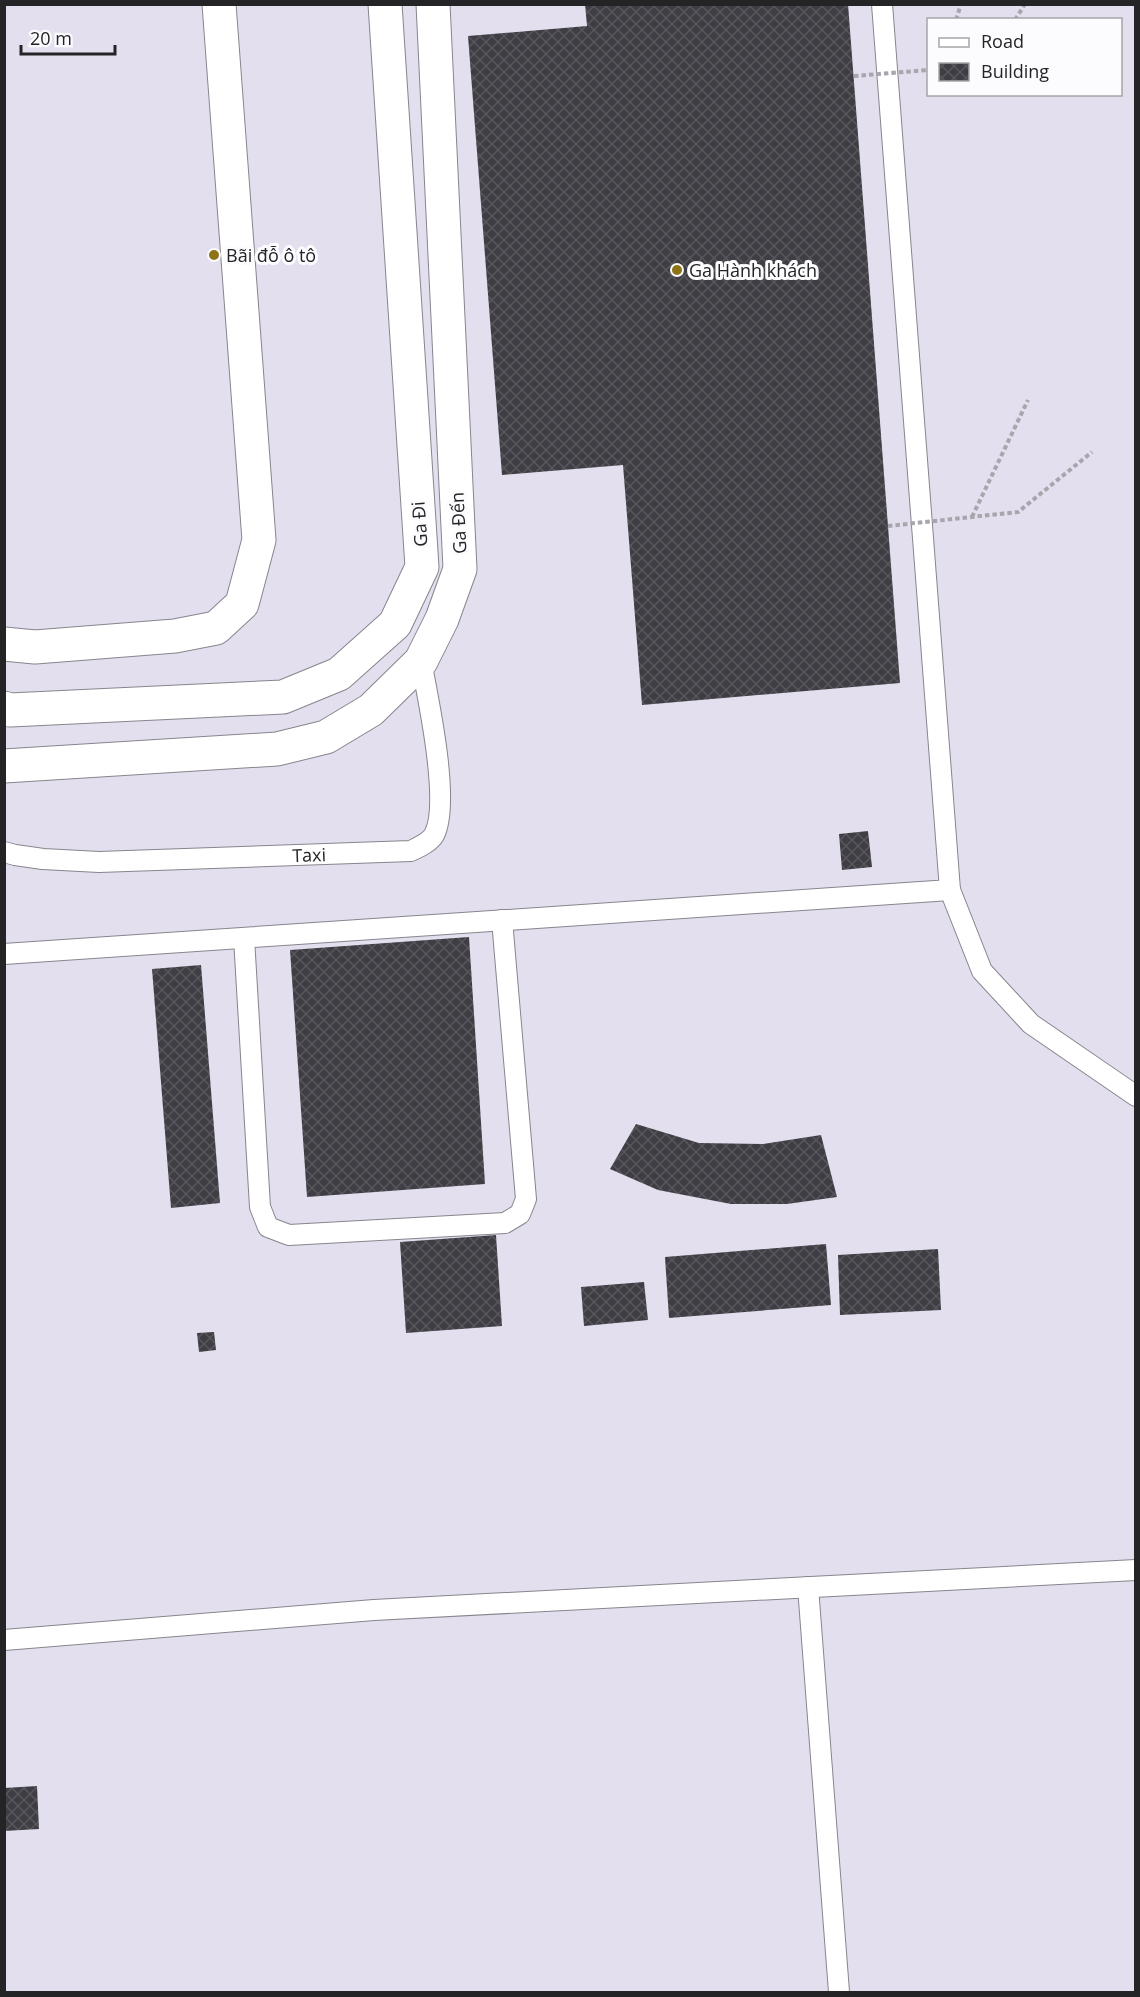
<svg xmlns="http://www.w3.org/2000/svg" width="1140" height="1997" viewBox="0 0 1140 1997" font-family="'Open Sans',sans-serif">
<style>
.built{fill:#e3dfee;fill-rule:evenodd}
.building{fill:url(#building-cross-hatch)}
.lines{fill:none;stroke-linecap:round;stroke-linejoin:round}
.lane-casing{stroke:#87858d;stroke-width:22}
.street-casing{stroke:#87858d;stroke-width:35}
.path{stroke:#a8a5ac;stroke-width:4;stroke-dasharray:4.5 3;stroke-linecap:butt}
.lane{stroke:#fff;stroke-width:20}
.street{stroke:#fff;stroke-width:33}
.path-bridge{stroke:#a8a5ac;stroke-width:4;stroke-dasharray:4.5 3;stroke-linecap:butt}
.poi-dot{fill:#8d7216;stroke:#fcfbfe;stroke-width:2}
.labels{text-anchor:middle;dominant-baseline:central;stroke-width:6;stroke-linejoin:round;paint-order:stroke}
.poi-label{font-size:18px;fill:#242326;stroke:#fcfbfe;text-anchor:start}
.street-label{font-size:18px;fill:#242326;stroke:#fcfbfe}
</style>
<defs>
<pattern id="building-cross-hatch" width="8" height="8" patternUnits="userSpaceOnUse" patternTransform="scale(1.5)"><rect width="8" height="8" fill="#3f3e44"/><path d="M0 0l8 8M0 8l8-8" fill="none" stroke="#58575c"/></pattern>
</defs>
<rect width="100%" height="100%" fill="#efecf5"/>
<path class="built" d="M 5,5 L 1135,5 L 1135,1992 L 5,1992 ZM 928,20 L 1120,20 L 1120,94 L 928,94 Z"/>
<path class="building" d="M 585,4 L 848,4 L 900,683 L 642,705 L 623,465 L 502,475 L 468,36 L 587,26 Z
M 868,831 L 872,867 L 842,870 L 839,834 Z
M 469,937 L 485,1184 L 307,1197 L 290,950 Z
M 201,965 L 220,1203 L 171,1208 L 152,969 Z
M 636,1124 L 699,1143 L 763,1144 L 821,1135 L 837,1197 L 787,1204 L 731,1204 L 658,1190 L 610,1169 Z
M 496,1235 L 502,1326 L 406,1333 L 400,1242 Z
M 826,1244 L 831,1305 L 669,1318 L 665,1257 Z
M 938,1249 L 941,1310 L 840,1315 L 838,1255 Z
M 644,1282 L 648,1320 L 584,1326 L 581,1287 Z
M 214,1332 L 216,1350 L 199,1352 L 197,1333 Z
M 37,1786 L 39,1829 L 4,1831 L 4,1788 Z"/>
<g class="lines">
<defs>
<g id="lane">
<path id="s1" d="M 4,852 L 15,855 L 43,859 L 99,862 L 411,851 C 419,847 430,842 434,835 C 451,804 428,698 421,661"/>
<path d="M 950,890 L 982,971 L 1031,1024 L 1136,1096"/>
<path d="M 244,938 L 260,1207 L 268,1227 L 289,1235 L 505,1223 L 520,1214 L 526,1199 L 502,920"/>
<path d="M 4,954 L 950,890 L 882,4"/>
<path d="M 808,1587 L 839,1992"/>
<path d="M 4,1640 L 374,1610 L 1136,1570"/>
</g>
<path id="street" d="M 4,644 L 35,647 L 175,636 L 216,628 L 242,604 L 259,540 L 219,4
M 4,708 L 10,710 L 283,697 L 339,674 L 395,624 L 422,567 L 385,4
M 4,766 L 277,749 L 326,737 L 371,710 L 421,661 L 442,619 L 460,569 L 433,4"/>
</defs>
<use href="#lane" class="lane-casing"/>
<use href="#street" class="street-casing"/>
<path class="path" d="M 956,20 L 961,4
M 1015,20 L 1025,4
M 972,517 L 1028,400"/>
<use href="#lane" class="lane"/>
<use href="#street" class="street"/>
<path class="path-bridge" d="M 854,76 L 928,70
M 888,526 L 1018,512 L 1092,452"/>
</g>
<g class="poi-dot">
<circle cx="214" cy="255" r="6"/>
<circle cx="677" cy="270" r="6"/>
</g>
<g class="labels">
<g class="poi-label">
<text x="226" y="255">Bãi đỗ ô tô</text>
<text x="689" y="270">Ga Hành khách</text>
</g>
<g class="street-label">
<text transform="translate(458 523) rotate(-93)">Ga Đến</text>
<text transform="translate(419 524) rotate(-94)">Ga Đi</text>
<text stroke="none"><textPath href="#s1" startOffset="306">Taxi</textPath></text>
</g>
</g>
<rect width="1140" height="1997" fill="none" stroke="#242326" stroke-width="12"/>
<rect x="927" y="18" width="195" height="78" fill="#fcfbfe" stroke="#a6a5a8" stroke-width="1.5"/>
<rect x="939" y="38" width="30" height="9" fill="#ffffff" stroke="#a6a5a8" stroke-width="1.5"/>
<text x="981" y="48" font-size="18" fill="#242326">Road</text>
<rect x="939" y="63" width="30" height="18" fill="url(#building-cross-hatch)" stroke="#a6a5a8" stroke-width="1.5"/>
<text x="981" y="78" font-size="18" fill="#242326">Building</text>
<path d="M21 45v9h94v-9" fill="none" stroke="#242326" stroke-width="3"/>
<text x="30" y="45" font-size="18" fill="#242326" stroke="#fcfbfe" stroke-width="4.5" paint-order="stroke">20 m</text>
</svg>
